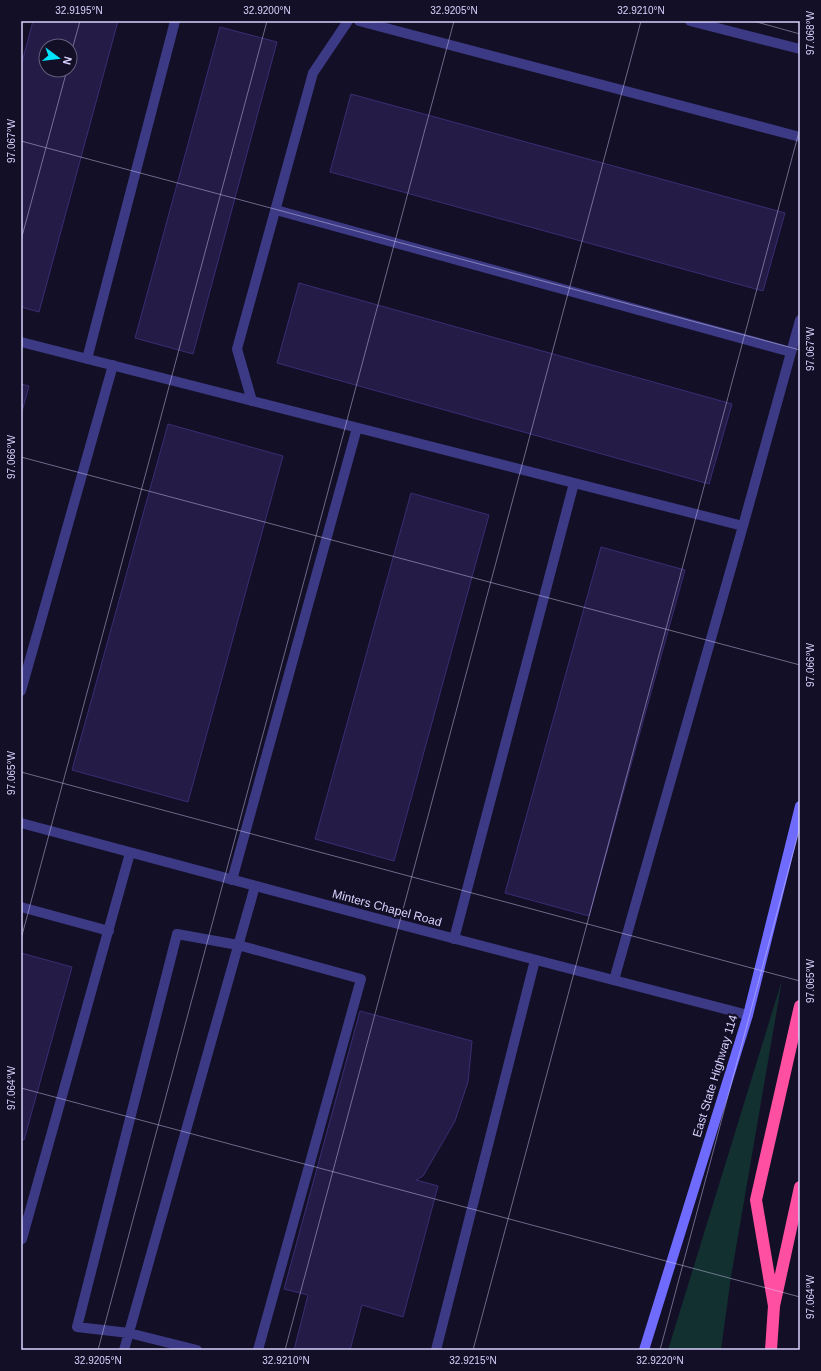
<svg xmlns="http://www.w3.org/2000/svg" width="821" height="1371" viewBox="0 0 821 1371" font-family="Arial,sans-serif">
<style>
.green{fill:#12302f}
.building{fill:#241b47;stroke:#3b2d73;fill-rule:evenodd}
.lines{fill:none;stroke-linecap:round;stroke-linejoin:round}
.service{stroke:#3d3a85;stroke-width:10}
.minor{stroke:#3d3a85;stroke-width:10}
.secondary{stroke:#6f6bff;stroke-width:10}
.motorway{stroke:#ff4fa3;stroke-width:12}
.ticks{fill:none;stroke:#d9d4ff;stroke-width:1;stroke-opacity:0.45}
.labels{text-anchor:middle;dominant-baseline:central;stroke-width:4;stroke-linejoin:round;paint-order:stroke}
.street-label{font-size:12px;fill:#d9d4ff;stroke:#130f26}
.neatline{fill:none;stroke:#d9d4ff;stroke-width:1.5}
.ticks-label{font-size:10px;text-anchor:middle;fill:#d9d4ff}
</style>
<rect width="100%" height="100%" fill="#130f26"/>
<path class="green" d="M 782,980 L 731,1277 L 721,1350 L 668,1350 Z"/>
<path class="building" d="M 33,21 L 118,21 L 39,312 L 21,307 L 21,66 ZM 46,46 L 70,46 L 70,70 L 46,70 Z
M 220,27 L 277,42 L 193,354 L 135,338 Z
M 351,94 L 785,213 L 763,291 L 330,172 Z
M 299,283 L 732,404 L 709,484 L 277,363 Z
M 21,384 L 29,386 L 21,415 Z
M 168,424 L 283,456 L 188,802 L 72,770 Z
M 411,493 L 489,515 L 394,861 L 315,839 Z
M 601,547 L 685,570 L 589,916 L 505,893 Z
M 21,953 L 72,967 L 24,1140 L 21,1139 Z
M 360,1011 L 472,1041 L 468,1082 L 455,1121 L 423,1176 L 416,1180 L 438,1186 L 403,1317 L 362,1305 L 350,1350 L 294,1350 L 308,1295 L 284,1289 Z"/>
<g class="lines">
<path class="service" d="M 359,21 L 800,137
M 690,21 L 800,49
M 276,210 L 791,352
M 21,342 L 743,526 L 800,320
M 87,359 L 175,21
M 252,401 L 237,349 L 313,73 L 348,21
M 21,691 L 113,365
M 232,880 L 357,428
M 21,907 L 109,931
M 454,939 L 574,483
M 614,980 L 743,526
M 21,1239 L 22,1239 L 130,853
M 124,1350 L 255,886
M 197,1350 L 129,1333 L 77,1327 L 177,934 L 238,945 L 361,979 L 258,1350
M 436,1350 L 535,960"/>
<path class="minor" d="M 21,823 L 379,919 L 748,1015"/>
<path class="secondary" d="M 644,1350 L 748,1015 L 800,806"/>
<path class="motorway" d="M 774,1306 L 756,1200 L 800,1006
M 771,1350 L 774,1306 L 800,1187"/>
</g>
<path class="ticks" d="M 753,21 L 800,34M 70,57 L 80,21M 21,141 L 800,350M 21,240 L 67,70M 21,457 L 800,665M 21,772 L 800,981M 21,939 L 267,21M 21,1088 L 800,1297M 98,1350 L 454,21M 285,1350 L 641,21M 473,1350 L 800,128M 660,1350 L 800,827"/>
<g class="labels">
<g class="street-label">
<text transform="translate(387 908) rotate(15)">Minters Chapel Road</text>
<text transform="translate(715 1076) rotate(-73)">East State Highway 114</text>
</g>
</g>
<rect width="821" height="1371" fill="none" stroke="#130f26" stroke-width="44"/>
<g transform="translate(58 58) rotate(105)"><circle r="19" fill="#130f26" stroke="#625e7d"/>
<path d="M0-3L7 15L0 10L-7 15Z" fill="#00e5ff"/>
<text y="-6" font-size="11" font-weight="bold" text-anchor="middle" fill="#d9d4ff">N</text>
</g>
<rect x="22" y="22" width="777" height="1327" class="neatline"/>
<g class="ticks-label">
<text x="79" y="14">32.9195°N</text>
<text x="267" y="14">32.9200°N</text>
<text x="454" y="14">32.9205°N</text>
<text x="641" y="14">32.9210°N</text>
<text transform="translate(810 33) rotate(-90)" y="4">97.068°W</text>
<text transform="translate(11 141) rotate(-90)" y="4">97.067°W</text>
<text transform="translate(810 349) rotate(-90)" y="4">97.067°W</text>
<text transform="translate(11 457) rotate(-90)" y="4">97.066°W</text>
<text transform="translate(810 665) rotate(-90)" y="4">97.066°W</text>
<text transform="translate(11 773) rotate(-90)" y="4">97.065°W</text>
<text transform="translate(810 981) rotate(-90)" y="4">97.065°W</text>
<text transform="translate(11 1088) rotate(-90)" y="4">97.064°W</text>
<text transform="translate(810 1297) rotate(-90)" y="4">97.064°W</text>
<text x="98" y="1364">32.9205°N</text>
<text x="286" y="1364">32.9210°N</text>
<text x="473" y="1364">32.9215°N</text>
<text x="660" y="1364">32.9220°N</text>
</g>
</svg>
